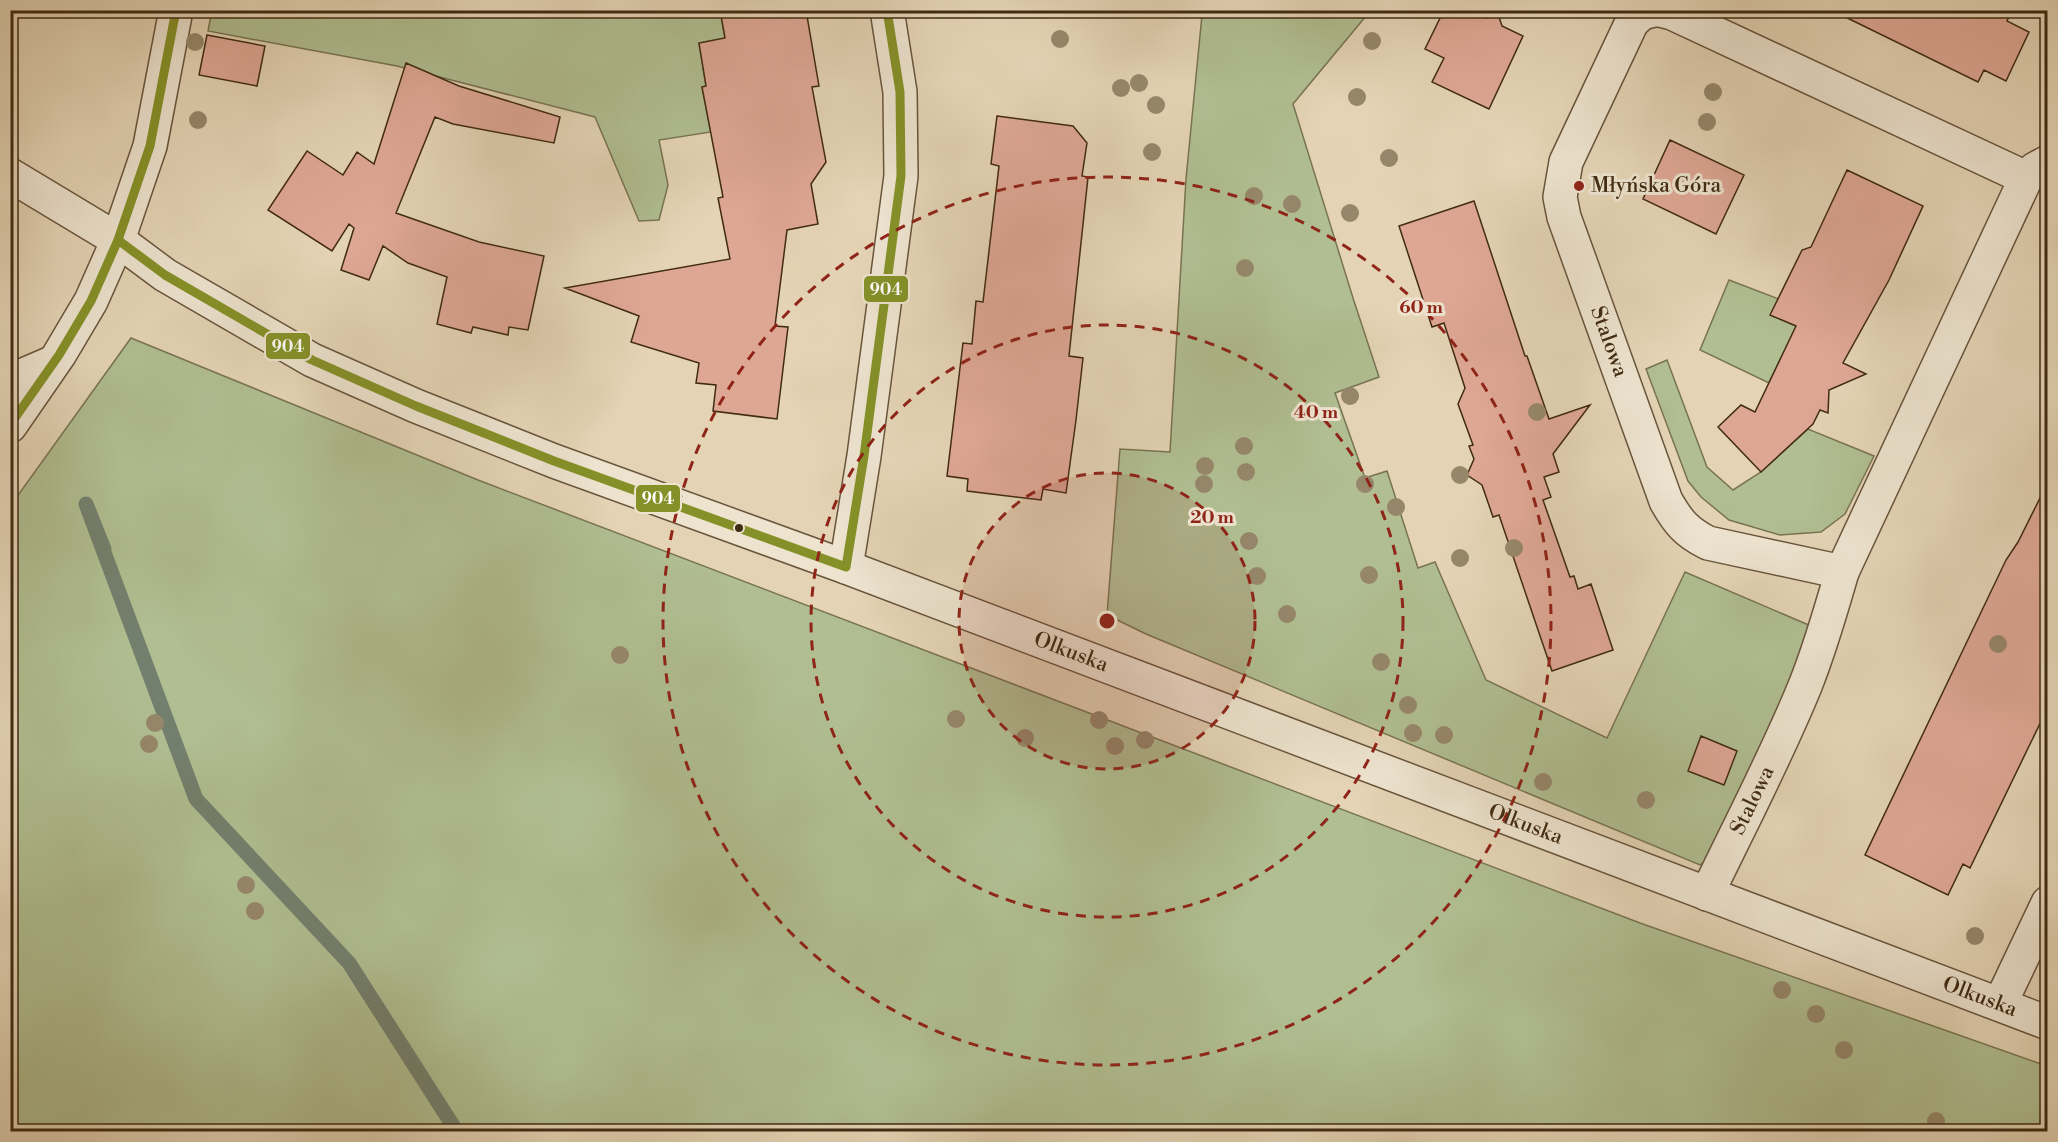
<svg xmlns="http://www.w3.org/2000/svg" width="2058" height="1142" viewBox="0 0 2058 1142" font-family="'Libre Bodoni',serif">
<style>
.green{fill:#b0be91;stroke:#787452;stroke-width:1.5}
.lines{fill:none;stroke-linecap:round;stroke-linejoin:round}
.stream{stroke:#73806e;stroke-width:15}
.building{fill:#dea794;stroke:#402b13;stroke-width:1.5}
.lane-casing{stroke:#69553c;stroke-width:27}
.street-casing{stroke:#69553c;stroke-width:36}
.lane{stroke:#ede3cf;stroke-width:24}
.street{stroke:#ede3cf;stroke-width:33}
.bus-1-casing{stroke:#ede3cf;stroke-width:14}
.bus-1{stroke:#859128;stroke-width:9}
.tree{fill:#96876a}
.ring{fill:none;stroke:#8f2418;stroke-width:3;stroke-dasharray:10 8}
.poi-dot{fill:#8f2418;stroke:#ede3cf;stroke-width:2}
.bus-dot{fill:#402b13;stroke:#ede3cf;stroke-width:2}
.labels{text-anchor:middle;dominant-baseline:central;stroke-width:6;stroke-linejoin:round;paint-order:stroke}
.poi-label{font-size:21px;fill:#402b13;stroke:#ede3cf;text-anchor:start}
.street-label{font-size:21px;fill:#402b13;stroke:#ede3cf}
.centre{fill:#8f2418;stroke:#ede3cf;stroke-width:3}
.ring-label{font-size:18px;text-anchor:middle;font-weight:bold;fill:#8f2418;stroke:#ede3cf;stroke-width:6;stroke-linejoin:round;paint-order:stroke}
.line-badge{stroke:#ede3cf;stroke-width:2}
.badge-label{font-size:16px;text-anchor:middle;font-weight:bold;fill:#fff}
</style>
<rect width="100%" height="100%" fill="#e4d4b5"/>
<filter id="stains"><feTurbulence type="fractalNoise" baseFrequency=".00333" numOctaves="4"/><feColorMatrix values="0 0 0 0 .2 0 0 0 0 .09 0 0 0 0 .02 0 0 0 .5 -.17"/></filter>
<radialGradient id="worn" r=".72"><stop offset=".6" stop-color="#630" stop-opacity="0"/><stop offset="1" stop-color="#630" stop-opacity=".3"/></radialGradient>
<path class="green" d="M 212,10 L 720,10 L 725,38 L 699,43 L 706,86 L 702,87 L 711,132 L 659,140 L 668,185 L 659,220 L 639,221 L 595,117 L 397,66 L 208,31 Z
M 1371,10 L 1293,104 L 1353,298 L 1379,377 L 1335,393 L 1365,478 L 1387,471 L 1418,568 L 1435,562 L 1486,680 L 1607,738 L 1685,572 L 1818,629 L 1719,850 L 1700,865 L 1146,634 L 1107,615 L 1120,449 L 1170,452 L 1186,179 L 1202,15 L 1160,11 Z
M 1729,280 L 1805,309 L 1769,383 L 1700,350 Z
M 131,338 L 478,480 L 1640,923 L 2047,1066 L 2047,1131 L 11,1131 L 11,505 Z
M 1667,360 L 1707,467 L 1733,490 L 1761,472 L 1808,429 L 1874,456 L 1845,514 L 1821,532 L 1780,535 L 1729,520 L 1701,497 L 1688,481 L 1646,369 Z"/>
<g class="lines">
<path class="stream" d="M 104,549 L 86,504 L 196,799 L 349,963 L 457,1132"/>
</g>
<path class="building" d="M 720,10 L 806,10 L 819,86 L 812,87 L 826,162 L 811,184 L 818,224 L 787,230 L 775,326 L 788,327 L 777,419 L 713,411 L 716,385 L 696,383 L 699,363 L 631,342 L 639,316 L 565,288 L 730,259 L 718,198 L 723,197 L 702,87 L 706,86 L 699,43 L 725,38 Z
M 1444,10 L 1470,10 L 1486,18 L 1498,14 L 1502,26 L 1523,36 L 1489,109 L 1432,82 L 1444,58 L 1425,49 Z
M 1831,10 L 2012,10 L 2007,21 L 2029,32 L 2006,81 L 1984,70 L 1978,82 Z
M 207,35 L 265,46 L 257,86 L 199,75 Z
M 406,63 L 459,86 L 560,117 L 554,143 L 453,124 L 435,117 L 396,213 L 479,242 L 544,256 L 528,330 L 509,327 L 508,335 L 473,327 L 471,333 L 437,324 L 447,277 L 408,263 L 383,246 L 369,280 L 341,270 L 354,228 L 349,224 L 332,251 L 268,210 L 307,151 L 343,175 L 357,152 L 374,164 Z
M 997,116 L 1073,126 L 1087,143 L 1082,176 L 1088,177 L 1069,356 L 1083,358 L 1076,420 L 1066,493 L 1043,489 L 1041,500 L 967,491 L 968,479 L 947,476 L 963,343 L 972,344 L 976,301 L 983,302 L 999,166 L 991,164 Z
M 1670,140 L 1744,175 L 1716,234 L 1643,199 Z
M 1847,170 L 1923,206 L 1889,280 L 1843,363 L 1866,374 L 1829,390 L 1828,413 L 1820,410 L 1813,424 L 1761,472 L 1718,427 L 1741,405 L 1755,412 L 1796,326 L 1770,315 L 1802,250 L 1811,247 Z
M 1474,201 L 1525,356 L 1527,356 L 1549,419 L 1590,405 L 1553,454 L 1559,472 L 1544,477 L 1551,497 L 1543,500 L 1570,577 L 1574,576 L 1578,589 L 1591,584 L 1613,650 L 1552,671 L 1499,515 L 1493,517 L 1482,485 L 1467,475 L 1474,459 L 1469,446 L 1473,445 L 1458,404 L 1465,388 L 1444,323 L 1432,327 L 1399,226 Z
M 2048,482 L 2048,707 L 1970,868 L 1963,864 L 1948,895 L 1865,855 L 2006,560 L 2018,542 Z
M 1701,736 L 1737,751 L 1724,785 L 1688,771 Z"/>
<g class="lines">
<defs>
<path id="lane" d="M 10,376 L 59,355"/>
<g id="street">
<path id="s1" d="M 1654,10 L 1642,13 L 1632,22 L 1566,162 L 1560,197 L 1564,217 L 1666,501 C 1678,522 1686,532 1708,543 L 1842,572 L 2026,178 L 2035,169 L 2048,162"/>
<path d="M 1660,10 L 1672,13 L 2026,178"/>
<path id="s2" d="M 10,175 L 118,240 L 165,275 L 312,360 L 416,406 L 554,461 L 846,567 L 2048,1023"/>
<path d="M 10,426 L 59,355 L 91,301 L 118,240 L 150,146 L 176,10"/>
<path d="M 846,567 L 864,456 L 901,176 L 900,92 L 887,10"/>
<path id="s3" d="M 1707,894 C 1740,825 1776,757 1805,686 C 1820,649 1831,610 1842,572"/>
<path d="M 2000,1004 L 2048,903"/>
</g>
</defs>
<use href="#lane" class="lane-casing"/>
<use href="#street" class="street-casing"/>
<use href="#lane" class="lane"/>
<use href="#street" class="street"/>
<defs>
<path id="bus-1" d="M 118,240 L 165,275 L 312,360 L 416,406 L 554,461 L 846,567
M 10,425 L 59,355 L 91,301 L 118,240 L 150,146 L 176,10
M 846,567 L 864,456 L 901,176 L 900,92 L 887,10"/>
</defs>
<use href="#bus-1" class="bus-1-casing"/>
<use href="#bus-1" class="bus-1"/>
</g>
<g class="tree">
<circle cx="1060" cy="39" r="9"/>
<circle cx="1372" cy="41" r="9"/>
<circle cx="195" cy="42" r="9"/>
<circle cx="1139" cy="83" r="9"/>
<circle cx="1121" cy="88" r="9"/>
<circle cx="1713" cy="92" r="9"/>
<circle cx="1357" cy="97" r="9"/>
<circle cx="1156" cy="105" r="9"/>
<circle cx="198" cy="120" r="9"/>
<circle cx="1707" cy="122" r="9"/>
<circle cx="1152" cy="152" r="9"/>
<circle cx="1389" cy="158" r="9"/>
<circle cx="1254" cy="196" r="9"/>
<circle cx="1292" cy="204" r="9"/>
<circle cx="1350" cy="213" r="9"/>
<circle cx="1245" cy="268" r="9"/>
<circle cx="1350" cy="396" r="9"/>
<circle cx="1537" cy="412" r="9"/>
<circle cx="1244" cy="446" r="9"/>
<circle cx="1205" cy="466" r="9"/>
<circle cx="1246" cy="472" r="9"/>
<circle cx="1460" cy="475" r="9"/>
<circle cx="1204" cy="484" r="9"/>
<circle cx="1365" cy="484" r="9"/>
<circle cx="1396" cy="507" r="9"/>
<circle cx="1249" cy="541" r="9"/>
<circle cx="1514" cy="548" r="9"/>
<circle cx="1460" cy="558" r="9"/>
<circle cx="1369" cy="575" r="9"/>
<circle cx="1257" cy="576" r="9"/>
<circle cx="1287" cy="614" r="9"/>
<circle cx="1998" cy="644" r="9"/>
<circle cx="620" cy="655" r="9"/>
<circle cx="1381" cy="662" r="9"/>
<circle cx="1408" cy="705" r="9"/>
<circle cx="956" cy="719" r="9"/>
<circle cx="1099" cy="720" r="9"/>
<circle cx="155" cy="723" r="9"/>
<circle cx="1413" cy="733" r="9"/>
<circle cx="1444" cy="735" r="9"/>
<circle cx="1025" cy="738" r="9"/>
<circle cx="1145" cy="740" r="9"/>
<circle cx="149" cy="744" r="9"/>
<circle cx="1115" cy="746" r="9"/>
<circle cx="1543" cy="782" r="9"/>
<circle cx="1646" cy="800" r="9"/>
<circle cx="246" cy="885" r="9"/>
<circle cx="255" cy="911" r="9"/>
<circle cx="1975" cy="936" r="9"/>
<circle cx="1782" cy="990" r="9"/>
<circle cx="1816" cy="1014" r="9"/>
<circle cx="1844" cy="1050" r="9"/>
<circle cx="1936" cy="1121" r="9"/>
</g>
<circle cx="1107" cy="621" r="148" fill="#8f2418" fill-opacity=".12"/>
<g class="ring">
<circle cx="1107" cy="621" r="148"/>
<circle cx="1107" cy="621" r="296"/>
<circle cx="1107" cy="621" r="444"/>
</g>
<circle class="poi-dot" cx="1579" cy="186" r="6"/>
<circle class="bus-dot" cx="739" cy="528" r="5"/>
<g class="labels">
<g class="poi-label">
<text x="1591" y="186">Młyńska Góra</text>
</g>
<g class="street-label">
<text stroke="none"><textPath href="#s1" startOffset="369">Stalowa</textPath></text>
<text stroke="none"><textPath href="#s2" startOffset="1168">Olkuska</textPath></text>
<text stroke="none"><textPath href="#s3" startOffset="104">Stalowa</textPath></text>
<text stroke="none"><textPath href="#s2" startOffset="1654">Olkuska</textPath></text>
<text stroke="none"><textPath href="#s2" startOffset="2140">Olkuska</textPath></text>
</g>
</g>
<circle cx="1107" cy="621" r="9" class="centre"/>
<g class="ring-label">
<text x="1421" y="313">60 m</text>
<text x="1316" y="418">40 m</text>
<text x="1212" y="523">20 m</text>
</g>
<g class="line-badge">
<rect x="863" y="275" width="46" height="28" rx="6" fill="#859128"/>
<rect x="265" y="332" width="46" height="28" rx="6" fill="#859128"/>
<rect x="635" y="484" width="46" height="29" rx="6" fill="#859128"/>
</g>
<g class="badge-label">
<text x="886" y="295">904</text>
<text x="288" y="352">904</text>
<text x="658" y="504">904</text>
</g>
<rect width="2058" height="1142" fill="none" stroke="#e4d4b5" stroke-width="36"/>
<rect x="12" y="12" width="2034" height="1118" fill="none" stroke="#402b13" stroke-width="3"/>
<rect x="18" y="18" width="2022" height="1106" fill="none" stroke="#402b13" stroke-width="1.5"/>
<rect width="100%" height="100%" filter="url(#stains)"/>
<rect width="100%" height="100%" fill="url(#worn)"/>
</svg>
